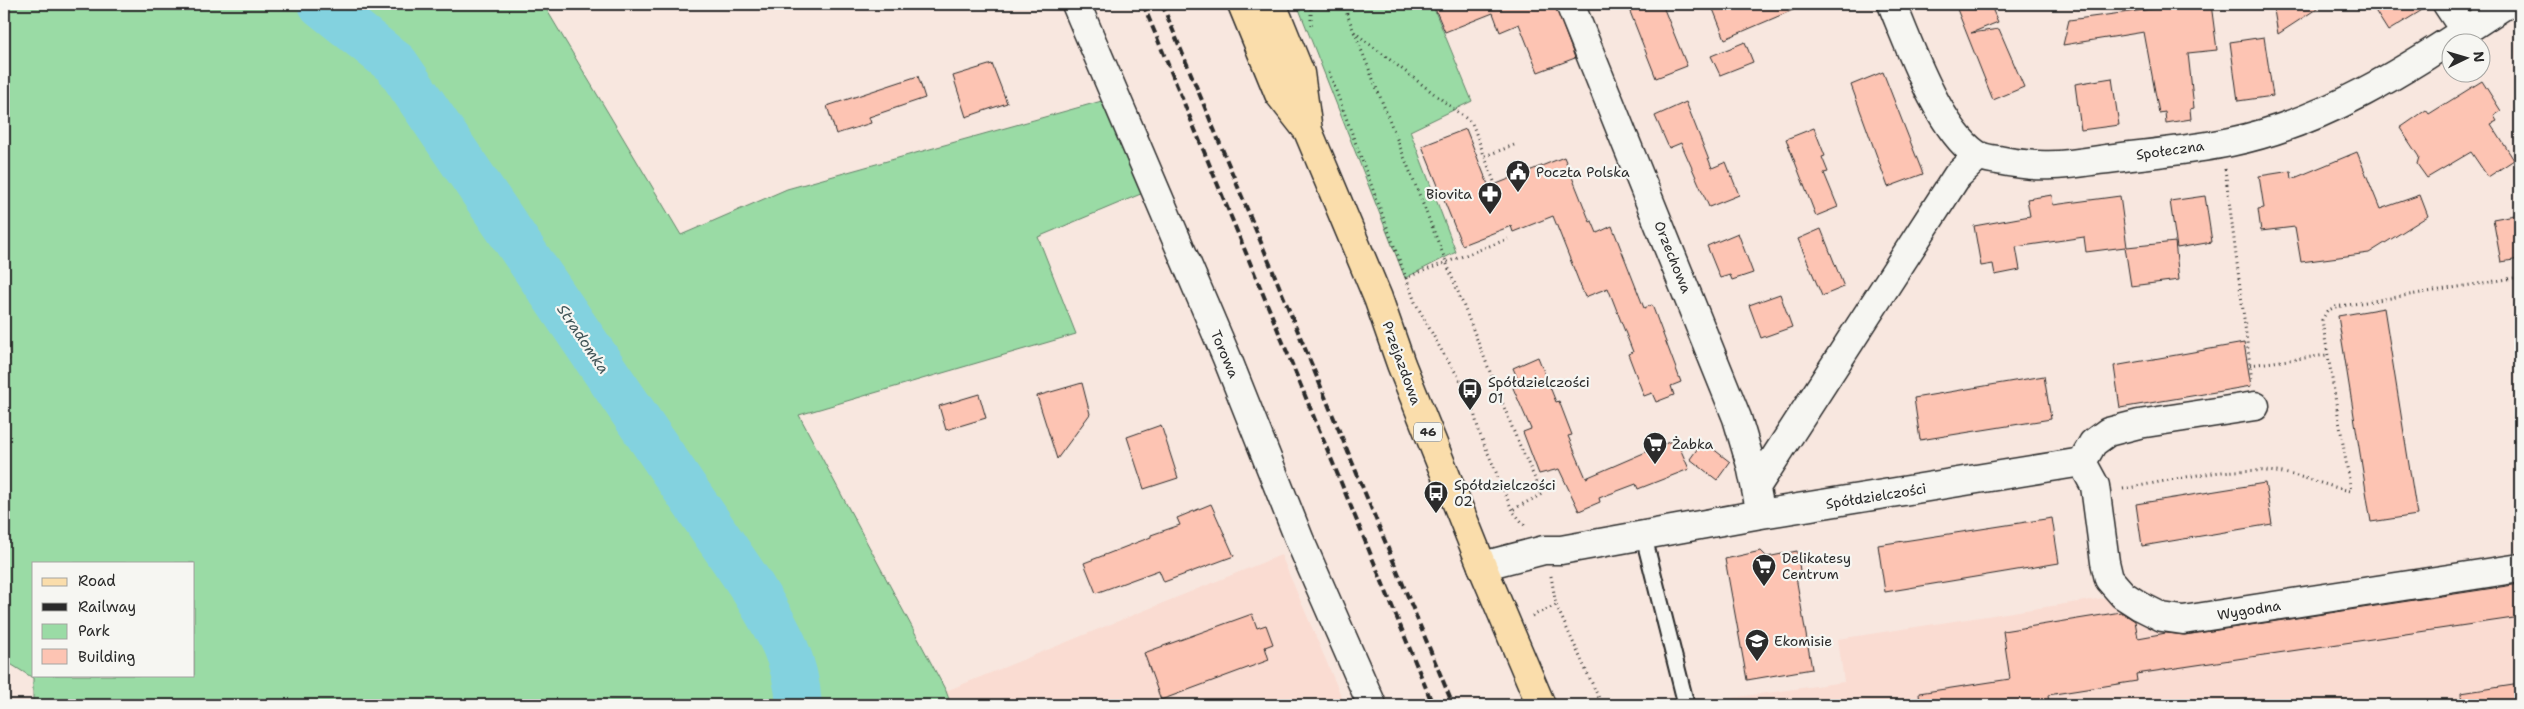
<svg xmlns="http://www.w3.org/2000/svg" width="2524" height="709" viewBox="0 0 2524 709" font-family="'Shantell Sans',sans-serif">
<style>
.built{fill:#fadcd2}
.green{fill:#9adba5;stroke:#628368;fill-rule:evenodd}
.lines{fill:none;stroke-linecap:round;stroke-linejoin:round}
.river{stroke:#83d2df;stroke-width:46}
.building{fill:#fdc4b3;stroke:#2b2b2b}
.service-casing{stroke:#2b2b2b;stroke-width:19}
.minor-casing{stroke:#2b2b2b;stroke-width:31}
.primary-casing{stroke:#2b2b2b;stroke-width:31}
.path{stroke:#2b2b2b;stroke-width:3;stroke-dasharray:1 4;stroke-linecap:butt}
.service{stroke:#f6f6f2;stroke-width:15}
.minor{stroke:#f6f6f2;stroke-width:28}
.primary{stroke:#faddab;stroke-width:28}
.rail{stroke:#2b2b2b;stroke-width:4;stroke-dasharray:8 4;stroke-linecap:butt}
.labels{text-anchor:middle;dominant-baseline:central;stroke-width:4.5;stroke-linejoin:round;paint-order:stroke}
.shield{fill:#f6f6f2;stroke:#686867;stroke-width:1}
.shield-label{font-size:12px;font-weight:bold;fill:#2b2b2b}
.street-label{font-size:14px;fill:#2b2b2b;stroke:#f6f6f2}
.poi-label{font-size:14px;fill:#2b2b2b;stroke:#f6f6f2;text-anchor:start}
.water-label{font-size:15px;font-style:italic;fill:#415558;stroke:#f6f6f2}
</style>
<rect width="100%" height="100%" fill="#f8e7df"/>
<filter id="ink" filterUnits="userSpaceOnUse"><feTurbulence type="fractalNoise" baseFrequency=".02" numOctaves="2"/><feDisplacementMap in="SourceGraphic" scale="10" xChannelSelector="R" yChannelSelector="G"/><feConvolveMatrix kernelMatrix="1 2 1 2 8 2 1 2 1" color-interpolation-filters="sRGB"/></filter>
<g filter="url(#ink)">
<path class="built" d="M 1281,555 L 1345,705 L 951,705 L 946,691 Z
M 2520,568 L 2520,705 L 1681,705 L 1844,682 L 1838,639 L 2123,595 L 2162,617 Z"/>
<path class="green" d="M 4,4 L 547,4 L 548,12 L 681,235 L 787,189 L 1116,97 L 1155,188 L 1038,237 L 1076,334 L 799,415 L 946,691 L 951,705 L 33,705 L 33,678 L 4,660 L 4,363 L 10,360 L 4,290 ZM 34,563 L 194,563 L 194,675 L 34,675 Z
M 1297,4 L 1432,4 L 1472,101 L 1410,131 L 1456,252 L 1405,278 Z"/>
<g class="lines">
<path class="river" d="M 321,4 L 396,64 L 750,584 C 775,625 796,656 799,705"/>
</g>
<path class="building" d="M 1433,4 L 1555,4 L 1575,58 L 1538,72 L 1519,24 L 1500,32 L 1493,13 L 1445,32 Z
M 1627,4 L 1662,4 L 1687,66 L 1656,78 Z
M 1711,4 L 1807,4 L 1725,39 Z
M 1955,4 L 1990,4 L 1998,22 L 1971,33 L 1999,29 L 2024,87 L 1993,100 Z
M 2174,4 L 2211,4 L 2217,50 L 2188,53 L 2194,108 L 2190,109 L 2191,119 L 2166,123 L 2165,112 L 2159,113 L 2144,32 L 2063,45 L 2069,20 L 2174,6 Z
M 2273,4 L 2324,4 L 2278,34 Z
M 2371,4 L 2432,4 L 2388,31 Z
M 2264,37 L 2273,96 L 2238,101 L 2230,42 Z
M 1745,42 L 1753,62 L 1720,75 L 1711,56 Z
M 992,64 L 1007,103 L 966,117 L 953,76 Z
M 1883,72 L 1923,174 L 1888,187 L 1851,85 Z
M 918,76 L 925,98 L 869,117 L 871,123 L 836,134 L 827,106 Z
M 2112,78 L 2119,125 L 2081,130 L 2075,84 Z
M 2482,81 L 2501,111 L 2494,116 L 2497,121 L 2491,124 L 2514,160 L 2488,177 L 2471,152 L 2427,178 L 2417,164 L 2419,157 L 2400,128 L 2426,110 L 2429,114 Z
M 1686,102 L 1712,168 L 1726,162 L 1739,195 L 1709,207 L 1681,143 L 1669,148 L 1655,116 Z
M 1814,128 L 1825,156 L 1822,157 L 1828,172 L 1824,173 L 1838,207 L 1816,216 L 1786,139 Z
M 1466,129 L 1489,187 L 1564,157 L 1590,222 L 1592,221 L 1597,233 L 1612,226 L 1644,308 L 1652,305 L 1681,382 L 1671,386 L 1674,395 L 1656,402 L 1652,393 L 1644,396 L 1628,354 L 1633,352 L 1608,288 L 1585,297 L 1553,216 L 1513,232 L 1511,226 L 1462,245 L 1422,146 Z
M 2357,152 L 2380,209 L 2420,195 L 2428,216 L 2369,253 L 2301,262 L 2295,227 L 2261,231 L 2258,209 L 2264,208 L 2259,176 L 2291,171 L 2292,179 Z
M 2052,195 L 2053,205 L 2120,196 L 2127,247 L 2175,242 L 2179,280 L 2131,286 L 2125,247 L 2086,252 L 2084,237 L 2016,247 L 2020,270 L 1995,275 L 1993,264 L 1981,266 L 1974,226 L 2030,216 L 2027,199 Z
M 2205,196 L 2212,242 L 2177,248 L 2170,201 Z
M 2520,214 L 2520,259 L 2501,262 L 2493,219 Z
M 1821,229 L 1844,287 L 1822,296 L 1798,239 Z
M 1738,233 L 1753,273 L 1732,280 L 1730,275 L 1720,278 L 1707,246 Z
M 1780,294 L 1792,327 L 1761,338 L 1749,305 Z
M 2384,308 L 2417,515 L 2371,522 L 2338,316 Z
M 2244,343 L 2251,386 L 2120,408 L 2114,366 Z
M 1538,357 L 1556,402 L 1559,401 L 1572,435 L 1568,436 L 1586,478 L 1676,439 L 1689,469 L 1638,489 L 1636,484 L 1599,498 L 1600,502 L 1579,511 L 1559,469 L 1539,474 L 1523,432 L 1531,429 L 1513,388 L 1520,385 L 1513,368 Z
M 2044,376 L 2051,419 L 1920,440 L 1914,398 Z
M 1082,383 L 1090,414 L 1057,459 L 1037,396 Z
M 979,394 L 986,418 L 946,430 L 939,406 Z
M 1161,425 L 1178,478 L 1144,489 L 1127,437 Z
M 1703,441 L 1730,462 L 1717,480 L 1690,459 Z
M 2265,483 L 2272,524 L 2142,546 L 2136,504 Z
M 1211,504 L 1234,556 L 1164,582 L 1159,570 L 1096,593 L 1084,563 L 1151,537 L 1151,535 L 1180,525 L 1177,518 Z
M 2052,518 L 2059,563 L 1885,592 L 1878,545 Z
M 1761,551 L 1767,557 L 1797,551 L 1801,577 L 1796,577 L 1812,669 L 1747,680 L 1725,559 Z
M 2520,584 L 2520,617 L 2136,674 L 2137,681 L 2048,695 L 2049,705 L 1920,705 L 1919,693 L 2010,679 L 2003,631 L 2121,612 L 2135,621 L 2138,638 L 2166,633 L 2185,635 Z
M 1252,614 L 1257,628 L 1266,625 L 1273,644 L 1265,647 L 1269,660 L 1161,700 L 1144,653 Z
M 2520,684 L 2520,705 L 2462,705 L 2461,693 Z"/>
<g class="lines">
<defs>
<path id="service" d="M 1643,534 L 1686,704"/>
<path id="minor" d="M 1076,4 L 1227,358 L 1300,541 L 1372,705
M 1570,4 L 1737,418 L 1751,465 L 1761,514
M 1892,4 C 1909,45 1939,129 1976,154 C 1982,158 1991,159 1998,160 C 2036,168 2061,166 2099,160 C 2143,154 2187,151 2230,142 C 2333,121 2420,60 2506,4
M 2447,4 L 2465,31
M 2082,462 L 2095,486 L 2105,562 L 2109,579 L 2123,595 L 2140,606 L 2162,617 L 2183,620 L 2520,568
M 1756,487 L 1957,176 L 1978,156
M 1482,566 L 1544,550 L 1561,550 L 1761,514 L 2082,462 L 2093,443 L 2108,432 L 2139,424 L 2255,406"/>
<path id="primary" d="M 1242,4 L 1279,94 L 1308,131
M 1272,4 L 1300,73 L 1308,131 L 1378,298 L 1401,364 L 1482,566 L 1541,705"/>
</defs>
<use href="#service" class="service-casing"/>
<use href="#minor" class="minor-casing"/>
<use href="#primary" class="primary-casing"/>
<path class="path" d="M 1311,4 L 1311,27
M 1343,4 L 1516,437 L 1542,494 L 1512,510
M 1354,32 L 1472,123 L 1498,192
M 1329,72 L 1415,302 L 1444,355 L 1469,393 L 1479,432 L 1512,510 L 1526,527
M 1485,156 L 1517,144
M 2225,169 L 2252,381
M 1405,278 L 1508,239
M 2250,365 L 2327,355
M 2123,489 C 2173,480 2225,466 2276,472 C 2302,475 2325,486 2351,491 L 2322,320 L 2327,311 L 2335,307 L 2520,277
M 1551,576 L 1556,605 L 1602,705
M 1532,616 L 1556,605"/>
<use href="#service" class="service"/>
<use href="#minor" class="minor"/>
<use href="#primary" class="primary"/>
<path class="rail" d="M 1143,4 L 1433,705
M 1162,4 L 1453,705"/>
</g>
</g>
<defs>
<symbol id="civic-pin" viewBox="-11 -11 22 30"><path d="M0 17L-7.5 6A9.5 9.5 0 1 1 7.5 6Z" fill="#2b2b2b" stroke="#f6f6f2"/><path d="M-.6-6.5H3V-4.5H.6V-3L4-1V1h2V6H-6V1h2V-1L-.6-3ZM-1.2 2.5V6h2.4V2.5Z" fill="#fff"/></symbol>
<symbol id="pharmacy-pin" viewBox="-11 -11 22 30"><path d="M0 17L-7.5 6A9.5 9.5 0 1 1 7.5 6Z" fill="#2b2b2b" stroke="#f6f6f2"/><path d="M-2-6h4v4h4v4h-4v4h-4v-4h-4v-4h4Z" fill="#fff"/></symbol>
<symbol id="bus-pin" viewBox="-11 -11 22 30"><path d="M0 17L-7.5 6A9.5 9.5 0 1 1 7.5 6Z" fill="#2b2b2b" stroke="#f6f6f2"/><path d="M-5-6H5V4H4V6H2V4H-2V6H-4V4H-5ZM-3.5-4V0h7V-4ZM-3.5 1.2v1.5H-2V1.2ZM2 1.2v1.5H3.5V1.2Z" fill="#fff"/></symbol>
<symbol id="supermarket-pin" viewBox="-11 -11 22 30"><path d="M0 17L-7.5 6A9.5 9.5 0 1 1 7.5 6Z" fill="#2b2b2b" stroke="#f6f6f2"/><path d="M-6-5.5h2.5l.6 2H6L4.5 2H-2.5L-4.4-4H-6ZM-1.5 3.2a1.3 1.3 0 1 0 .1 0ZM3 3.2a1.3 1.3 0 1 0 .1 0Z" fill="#fff"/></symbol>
<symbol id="school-pin" viewBox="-11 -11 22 30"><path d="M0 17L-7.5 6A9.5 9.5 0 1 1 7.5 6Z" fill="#2b2b2b" stroke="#f6f6f2"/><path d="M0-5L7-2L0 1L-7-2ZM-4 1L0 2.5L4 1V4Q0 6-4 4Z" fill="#fff"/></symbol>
</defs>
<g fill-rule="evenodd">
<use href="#civic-pin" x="1504" y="158" width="28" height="38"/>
<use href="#pharmacy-pin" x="1476" y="180" width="28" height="38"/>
<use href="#bus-pin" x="1456" y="376" width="28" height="38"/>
<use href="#supermarket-pin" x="1641" y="430" width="28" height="38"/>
<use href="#bus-pin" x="1422" y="479" width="28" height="38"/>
<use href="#supermarket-pin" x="1750" y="552" width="28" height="38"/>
<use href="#school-pin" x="1743" y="627" width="28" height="38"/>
</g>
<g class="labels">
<rect class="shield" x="1414" y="422.5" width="28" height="19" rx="4"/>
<g class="shield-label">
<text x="1428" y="432">46</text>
</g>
<g class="street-label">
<text transform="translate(2170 150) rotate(-8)">Społeczna</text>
<text transform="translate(1673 257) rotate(68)">Orzechowa</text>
<text transform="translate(1225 354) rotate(67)">Torowa</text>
<text transform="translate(1402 363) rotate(70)">Przejazdowa</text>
<text transform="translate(1876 496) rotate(-9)">Spółdzielczości</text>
<text transform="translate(2249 610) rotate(-9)">Wygodna</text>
</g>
<g class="poi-label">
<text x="1536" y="172">Poczta Polska</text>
<text x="1472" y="194" text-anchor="end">Biovita</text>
<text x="1488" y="382">Spółdzielczości<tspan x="1488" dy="16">01</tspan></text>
<text x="1672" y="444">Żabka</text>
<text x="1454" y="485">Spółdzielczości<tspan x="1454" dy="16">02</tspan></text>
<text x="1782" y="558">Delikatesy<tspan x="1782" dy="16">Centrum</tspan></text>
<text x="1774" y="641">Ekomisie</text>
</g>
<g class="water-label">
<text transform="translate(583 339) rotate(56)">Stradomka</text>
</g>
</g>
<rect width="2524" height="709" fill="none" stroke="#f6f6f2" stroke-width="20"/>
<rect x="10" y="10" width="2504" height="689" fill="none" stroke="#2b2b2b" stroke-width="2" filter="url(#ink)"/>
<rect x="32" y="562" width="162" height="115" fill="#f6f6f2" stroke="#a5a5a2"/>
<rect x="42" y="578" width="25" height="8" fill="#faddab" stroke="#a5a5a2"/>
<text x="78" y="586" font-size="15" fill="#2b2b2b">Road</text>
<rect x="42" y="603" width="25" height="8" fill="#2b2b2b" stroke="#a5a5a2"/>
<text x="78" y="612" font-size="15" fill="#2b2b2b">Railway</text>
<rect x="42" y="624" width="25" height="15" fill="#9adba5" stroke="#a5a5a2"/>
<text x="78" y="636" font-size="15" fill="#2b2b2b">Park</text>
<rect x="42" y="649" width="25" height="15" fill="#fdc4b3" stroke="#a5a5a2"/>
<text x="78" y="662" font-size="15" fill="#2b2b2b">Building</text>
<g transform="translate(2466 58) rotate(85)"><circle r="24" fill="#f6f6f2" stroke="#a5a5a2"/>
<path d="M0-4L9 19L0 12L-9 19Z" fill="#2b2b2b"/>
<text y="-8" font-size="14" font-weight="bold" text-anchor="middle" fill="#2b2b2b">N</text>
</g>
</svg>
